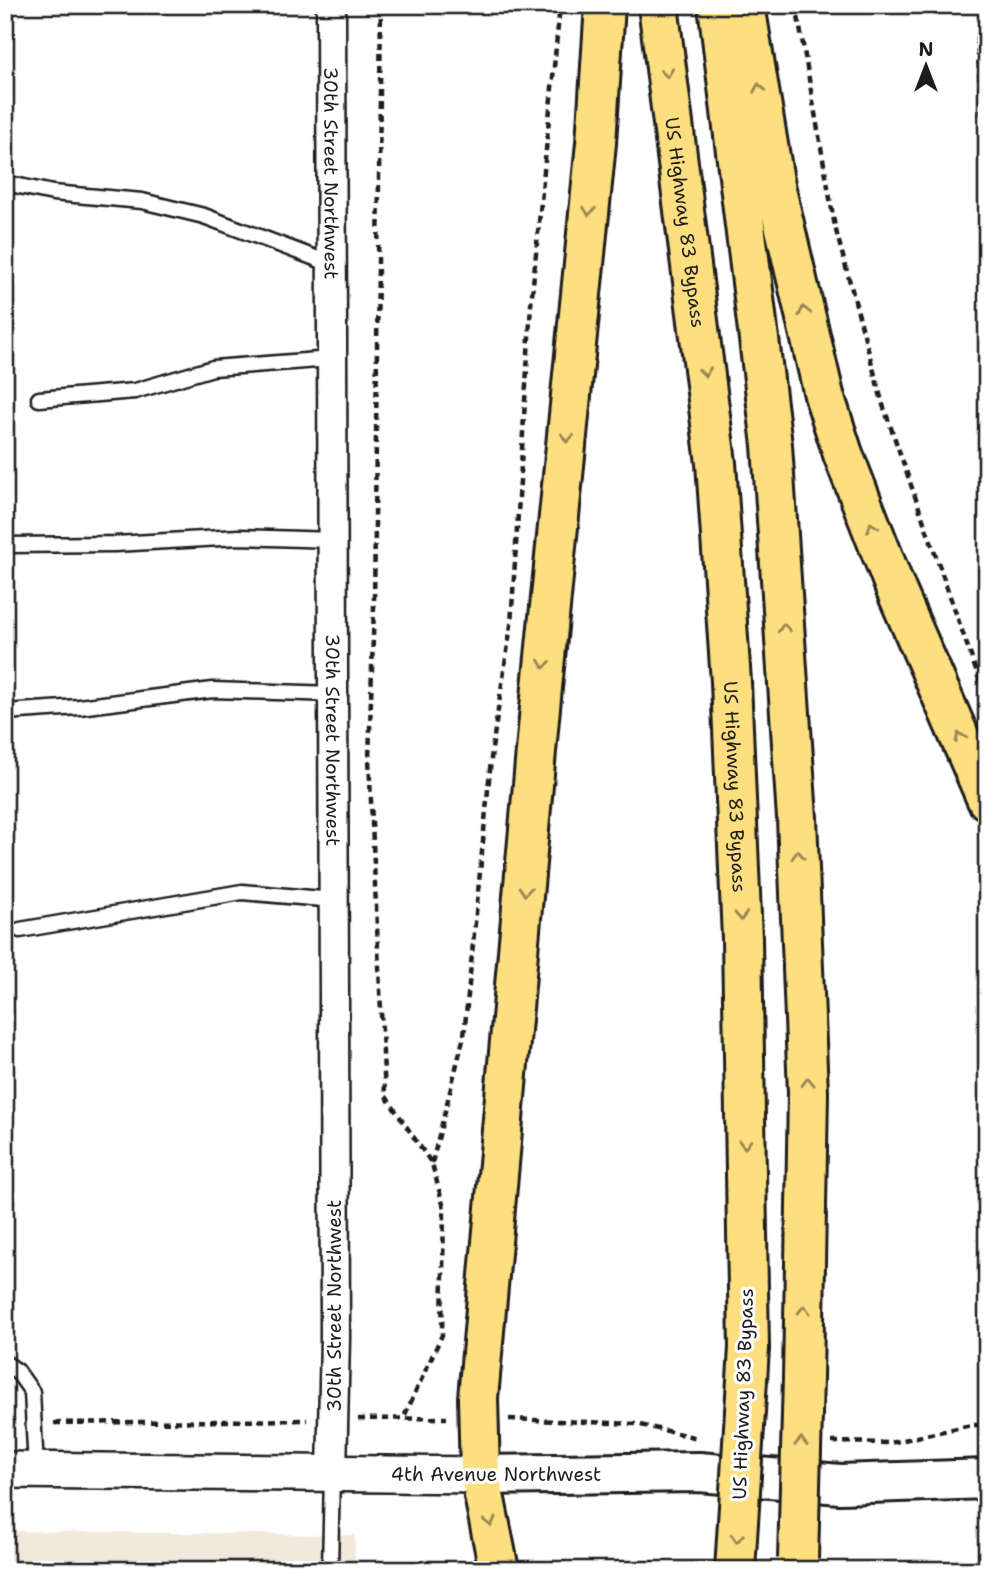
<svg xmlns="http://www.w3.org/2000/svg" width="992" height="1575" viewBox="0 0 992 1575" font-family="'Shantell Sans',sans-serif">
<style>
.built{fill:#f2e8db}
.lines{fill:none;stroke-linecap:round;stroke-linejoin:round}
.service-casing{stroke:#1c1c1c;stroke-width:19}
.minor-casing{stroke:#1c1c1c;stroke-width:33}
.tertiary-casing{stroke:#1c1c1c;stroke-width:40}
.secondary-casing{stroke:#1c1c1c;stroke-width:44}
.trunk-casing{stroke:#1c1c1c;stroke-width:44}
.path{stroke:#1c1c1c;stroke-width:4.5;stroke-dasharray:7 5;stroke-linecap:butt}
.service{stroke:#fff;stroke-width:14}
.minor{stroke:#fff;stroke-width:28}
.tertiary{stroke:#fff;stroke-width:35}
.secondary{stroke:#fff;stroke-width:38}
.trunk{stroke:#fedf80;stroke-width:38}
.trunk-bridge-casing{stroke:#1c1c1c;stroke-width:44;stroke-linecap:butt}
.trunk-bridge{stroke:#fedf80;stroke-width:38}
.oneway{stroke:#988753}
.labels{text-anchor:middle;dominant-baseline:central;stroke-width:6;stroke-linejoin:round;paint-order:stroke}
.street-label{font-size:19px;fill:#1c1c1c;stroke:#fff}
</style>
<rect width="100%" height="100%" fill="#fff"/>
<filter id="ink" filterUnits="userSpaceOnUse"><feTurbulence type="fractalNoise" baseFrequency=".0143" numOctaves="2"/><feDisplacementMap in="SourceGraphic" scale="14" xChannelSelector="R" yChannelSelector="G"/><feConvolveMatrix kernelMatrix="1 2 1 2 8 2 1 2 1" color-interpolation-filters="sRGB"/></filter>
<g filter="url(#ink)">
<path class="built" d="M 5,1531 L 355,1535 L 355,1570 L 5,1570 Z"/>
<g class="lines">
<defs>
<path id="service" d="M 5,183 L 53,193 L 142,201 L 204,216 L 331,264
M 39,399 L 135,391 L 213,368 L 331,359
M 5,545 L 115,544 L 239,537 L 334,540
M 5,712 L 79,707 L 213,690 L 334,694
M 20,930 L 242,892 L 334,900
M 5,1363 L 17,1371 L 32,1392 L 36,1469
M 330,1570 L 332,1473"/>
<g id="minor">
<path id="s1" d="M 331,5 L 335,1338 L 332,1473"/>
</g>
<path id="tertiary" d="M 5,1470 L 480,1475"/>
<path id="secondary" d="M 480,1475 L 699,1472 L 840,1484 L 987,1479"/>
<g id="trunk">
<path id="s2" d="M 658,5 L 716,463 L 731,682 L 742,939 L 749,1348"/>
<path d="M 718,5 L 772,445 L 797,818 L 808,1093 L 803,1378"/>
<path d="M 745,5 L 774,181 L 824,395 L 843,454 L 896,590 L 987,800"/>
<path d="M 499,1570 L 480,1475 L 478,1398 L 539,718 L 596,143 L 605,5"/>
</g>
</defs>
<use href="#service" class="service-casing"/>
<use href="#minor" class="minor-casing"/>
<use href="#tertiary" class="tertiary-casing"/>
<use href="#secondary" class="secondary-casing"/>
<use href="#trunk" class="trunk-casing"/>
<path class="path" d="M 381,5 L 374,607 L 369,759 L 385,1095 L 432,1164 L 444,1208 L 442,1335 L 403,1419
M 796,5 L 835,227 L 883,405 L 987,702
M 987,15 L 977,38 L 986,179 L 983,324 L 987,334
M 432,1163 L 464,1036 L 492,749 L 511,625 L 531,305 L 560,5
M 358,1419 L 447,1418
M 509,1419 L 636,1424 L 698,1438
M 54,1423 L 307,1420
M 832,1442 L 890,1443 L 971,1425 L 987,1425"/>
<use href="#service" class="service"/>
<use href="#minor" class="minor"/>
<use href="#tertiary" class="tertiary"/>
<use href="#secondary" class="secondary"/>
<use href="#trunk" class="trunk"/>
<defs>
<path id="trunk-bridge" d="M 798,1559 L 803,1378
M 735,1570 L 749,1348"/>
</defs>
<use href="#trunk-bridge" class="trunk-bridge-casing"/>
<use href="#trunk-bridge" class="trunk-bridge"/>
</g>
<defs><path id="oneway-chevron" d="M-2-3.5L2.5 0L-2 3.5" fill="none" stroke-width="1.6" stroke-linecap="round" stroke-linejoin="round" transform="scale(1.75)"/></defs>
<g class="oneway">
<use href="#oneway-chevron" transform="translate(667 73) rotate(82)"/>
<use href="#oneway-chevron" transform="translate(759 88) rotate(-100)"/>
<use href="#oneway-chevron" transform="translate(589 211) rotate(96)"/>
<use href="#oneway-chevron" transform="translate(804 311) rotate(-103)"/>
<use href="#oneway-chevron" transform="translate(705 372) rotate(83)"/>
<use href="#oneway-chevron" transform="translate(567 438) rotate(96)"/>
<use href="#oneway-chevron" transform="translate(872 527) rotate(-111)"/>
<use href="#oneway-chevron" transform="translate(784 628) rotate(-94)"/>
<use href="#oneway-chevron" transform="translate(544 664) rotate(96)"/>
<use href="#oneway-chevron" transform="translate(960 737) rotate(-113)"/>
<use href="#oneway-chevron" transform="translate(798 855) rotate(-92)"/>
<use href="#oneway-chevron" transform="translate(525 891) rotate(95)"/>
<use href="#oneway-chevron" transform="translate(741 916) rotate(88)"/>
<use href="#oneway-chevron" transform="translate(808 1082) rotate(-92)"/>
<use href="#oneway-chevron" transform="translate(745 1144) rotate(89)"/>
<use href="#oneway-chevron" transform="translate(804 1310) rotate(-89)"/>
<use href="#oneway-chevron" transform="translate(801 1442) rotate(-88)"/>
<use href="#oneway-chevron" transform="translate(490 1522) rotate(79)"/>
<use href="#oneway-chevron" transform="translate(737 1538) rotate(93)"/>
</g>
</g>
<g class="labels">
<g class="street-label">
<text stroke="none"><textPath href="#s1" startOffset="168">30th Street Northwest</textPath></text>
<text stroke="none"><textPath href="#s2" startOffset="219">US Highway 83 Bypass</textPath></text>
<text stroke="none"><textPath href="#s1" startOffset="735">30th Street Northwest</textPath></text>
<text stroke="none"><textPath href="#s2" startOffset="786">US Highway 83 Bypass</textPath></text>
<text transform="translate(334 1306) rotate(-90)">30th Street Northwest</text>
<text transform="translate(743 1394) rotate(-88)">US Highway 83 Bypass</text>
<text x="496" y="1474">4th Avenue Northwest</text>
</g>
</g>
<rect width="992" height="1575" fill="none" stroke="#fff" stroke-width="28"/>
<rect x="14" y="14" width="964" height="1547" fill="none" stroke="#1c1c1c" stroke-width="2.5" filter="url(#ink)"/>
<g transform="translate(926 66)" stroke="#ffffff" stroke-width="5" paint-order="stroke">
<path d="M0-5L12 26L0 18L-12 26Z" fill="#1c1c1c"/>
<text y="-10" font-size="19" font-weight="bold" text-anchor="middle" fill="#1c1c1c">N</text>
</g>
</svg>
